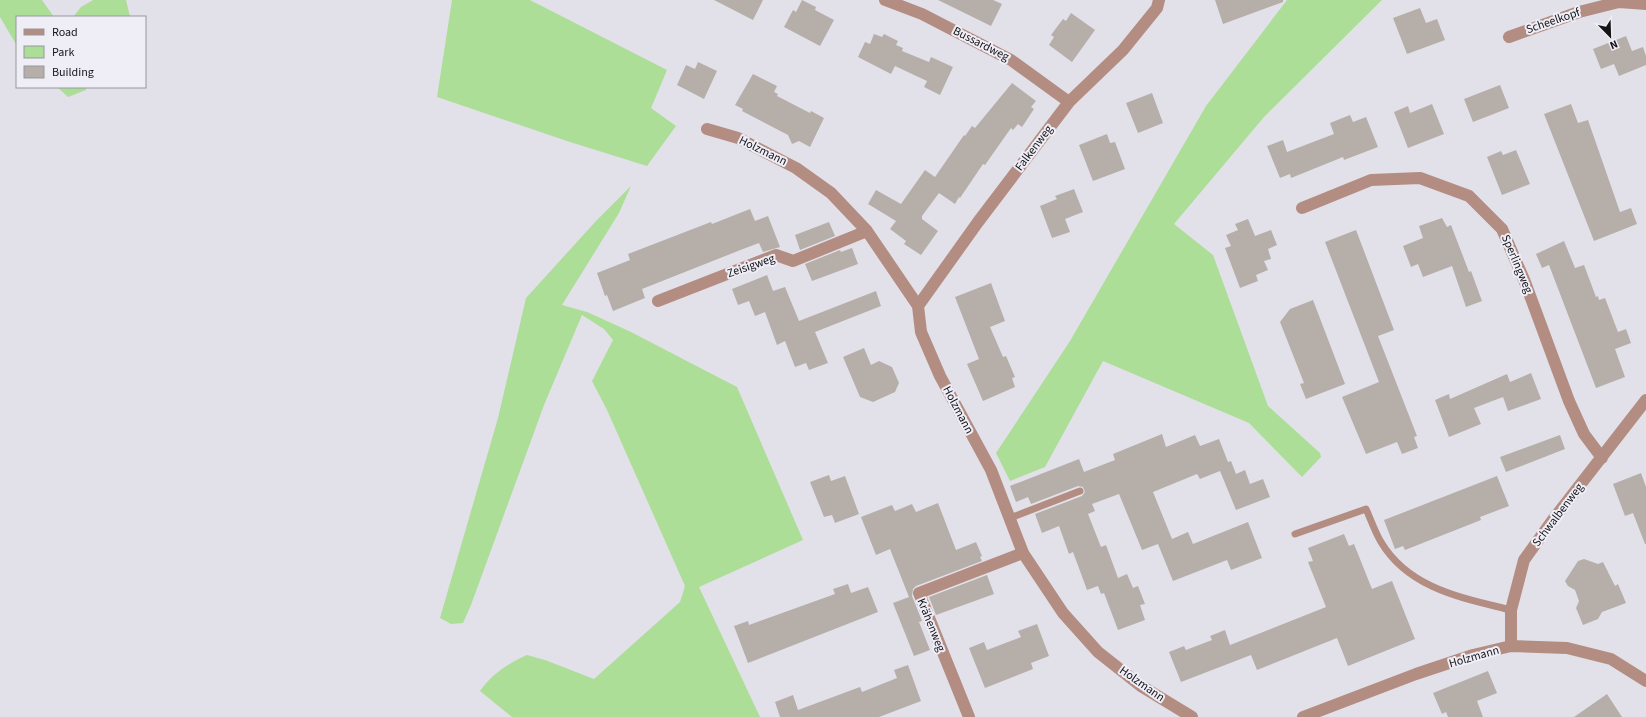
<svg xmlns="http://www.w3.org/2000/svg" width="1646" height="717" viewBox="0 0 1646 717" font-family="'Source Sans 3',sans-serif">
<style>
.green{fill:#acde98}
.building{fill:#b6aea9}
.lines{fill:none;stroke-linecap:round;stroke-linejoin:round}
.lane{stroke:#b38d82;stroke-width:7}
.street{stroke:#b38d82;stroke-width:12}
.labels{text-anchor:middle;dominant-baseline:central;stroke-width:4;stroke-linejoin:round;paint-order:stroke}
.street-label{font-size:12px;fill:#141417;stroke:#efeef7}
</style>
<rect width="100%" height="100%" fill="#e2e1ea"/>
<path class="green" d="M 0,0 L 42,0 L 54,17 L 17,17 L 17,46 L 0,17 Z
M 93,0 L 126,0 L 130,17 L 73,17 L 81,7 Z
M 452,0 L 530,0 L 667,70 L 651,108 L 676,126 L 647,166 L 570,142 L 437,97 Z
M 1287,0 L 1382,0 L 1264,117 L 1174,224 L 1213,255 L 1268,406 L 1320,453 L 1321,457 L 1302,477 L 1249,423 L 1103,361 L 1045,467 L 1010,481 L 996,453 L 1070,341 L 1206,106 Z
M 57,87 L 86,87 L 86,90 L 68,97 Z
M 631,186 L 619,213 L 562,305 L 587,312 L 629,331 L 737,387 L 803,540 L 699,587 L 760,717 L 512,717 L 480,691 C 492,674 507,664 527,655 L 545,660 L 594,679 L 680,602 L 685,586 L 607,410 L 592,381 L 613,340 L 604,329 L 582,315 L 544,405 L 471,605 L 463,623 L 451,624 L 440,618 L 498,418 L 526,298 L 596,221 Z"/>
<path class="building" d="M 714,0 L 763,0 L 753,20 Z
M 802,0 L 816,7 L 815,10 L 834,20 L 820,46 L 784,27 L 793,10 L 796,12 Z
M 938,0 L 993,0 L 1002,4 L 991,26 Z
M 1215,0 L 1283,0 L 1283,2 L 1223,24 Z
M 1420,8 L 1426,23 L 1437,19 L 1445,40 L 1407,54 L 1393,18 Z
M 1071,13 L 1095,30 L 1072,62 L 1049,45 L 1054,37 L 1051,35 L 1063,19 L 1066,21 Z
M 874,34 L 882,37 L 884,34 L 898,41 L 896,45 L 903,48 L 902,51 L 929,62 L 931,57 L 953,67 L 940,95 L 924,87 L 927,81 L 895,66 L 891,74 L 858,57 L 865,42 L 870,44 Z
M 1626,36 L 1632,51 L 1643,47 L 1646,56 L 1646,65 L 1619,76 L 1614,64 L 1601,69 L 1593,49 Z
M 698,62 L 717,71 L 704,99 L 677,85 L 686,65 L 695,69 Z
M 753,74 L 777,86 L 774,92 L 778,94 L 777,96 L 810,113 L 811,111 L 824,118 L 810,147 L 799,141 L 792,144 L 788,135 L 742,111 L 743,109 L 735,105 Z
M 1012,83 L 1036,101 L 1031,107 L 1034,109 L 1022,127 L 1018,124 L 1013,130 L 1011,128 L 985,165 L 983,164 L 960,198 L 959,197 L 955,204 L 939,193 L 922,216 L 922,219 L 938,231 L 921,255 L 904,244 L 906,241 L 890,229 L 896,221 L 868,204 L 876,190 L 901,204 L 925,170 L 935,177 L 964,135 L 965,136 L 972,126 L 975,128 Z
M 1500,85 L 1509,108 L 1473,122 L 1464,99 Z
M 1152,93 L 1163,123 L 1138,133 L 1126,103 Z
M 1432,104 L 1444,134 L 1408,148 L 1394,112 L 1408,106 L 1410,113 Z
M 1571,104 L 1578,123 L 1588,120 L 1620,212 L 1631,208 L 1637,224 L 1594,241 L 1544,114 Z
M 1350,115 L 1353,122 L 1366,117 L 1378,147 L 1344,160 L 1343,157 L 1291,178 L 1290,174 L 1280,178 L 1267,146 L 1283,140 L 1287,152 L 1334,134 L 1330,123 Z
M 1107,134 L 1110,143 L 1115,142 L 1125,169 L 1093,181 L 1079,145 Z
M 1516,150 L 1530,184 L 1502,195 L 1487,157 L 1501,151 L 1503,155 Z
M 1074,189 L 1083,212 L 1065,219 L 1070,232 L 1052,238 L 1040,206 L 1057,199 L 1055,196 Z
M 750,209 L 755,221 L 768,216 L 780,247 L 763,252 L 759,243 L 743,249 L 642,289 L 645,298 L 613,311 L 607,295 L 605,296 L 597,273 L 630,260 L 628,254 L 711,222 L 712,224 Z
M 1442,218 L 1447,227 L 1451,225 L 1469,272 L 1471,271 L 1482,301 L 1466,307 L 1452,266 L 1423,277 L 1418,264 L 1411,267 L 1403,246 L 1423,238 L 1419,226 Z
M 1248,219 L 1255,236 L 1271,230 L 1277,245 L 1268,249 L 1271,259 L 1264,261 L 1268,270 L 1256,275 L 1258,281 L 1240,288 L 1225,248 L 1231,246 L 1226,235 L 1238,230 L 1235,224 Z
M 829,222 L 835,236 L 800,250 L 795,235 Z
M 1356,230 L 1394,330 L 1378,336 L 1417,436 L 1414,437 L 1418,448 L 1402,454 L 1397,442 L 1366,454 L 1342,397 L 1379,382 L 1325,242 Z
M 1564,241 L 1575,268 L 1584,265 L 1596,297 L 1598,296 L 1599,300 L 1605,298 L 1618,332 L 1626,329 L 1631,343 L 1615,349 L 1625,377 L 1596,388 L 1549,265 L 1542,268 L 1536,254 Z
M 852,248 L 858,264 L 812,281 L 805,264 L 840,250 L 841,252 Z
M 767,275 L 773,291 L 785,287 L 799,321 L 876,291 L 881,306 L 815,332 L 828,363 L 809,370 L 806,363 L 795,367 L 785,341 L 777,345 L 765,312 L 755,316 L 749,301 L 738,305 L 732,289 Z
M 991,283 L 1005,321 L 990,327 L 1003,357 L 1006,356 L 1015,377 L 1012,378 L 1015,387 L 983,401 L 967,364 L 979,359 L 955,297 Z
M 1313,300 L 1345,384 L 1306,399 L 1300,384 L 1304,383 L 1280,322 L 1290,309 Z
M 864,348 L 871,365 L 879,361 L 892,367 L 899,383 L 895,392 L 873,402 L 860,397 L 843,357 Z
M 1531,373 L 1541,399 L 1508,411 L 1503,397 L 1474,408 L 1481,424 L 1449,437 L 1435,400 L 1449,394 L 1450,399 L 1507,374 L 1510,382 Z
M 1162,434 L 1166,447 L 1195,435 L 1200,446 L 1219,439 L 1228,462 L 1231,461 L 1236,474 L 1245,470 L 1250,484 L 1263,479 L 1270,497 L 1236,510 L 1220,471 L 1200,479 L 1197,474 L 1153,492 L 1172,539 L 1188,532 L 1193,544 L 1248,522 L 1262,558 L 1231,570 L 1227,560 L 1173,581 L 1158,544 L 1142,550 L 1119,494 L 1092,504 L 1095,511 L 1088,514 L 1101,547 L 1106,545 L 1118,578 L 1127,574 L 1133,588 L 1138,586 L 1145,604 L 1140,605 L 1145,620 L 1118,630 L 1104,593 L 1101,594 L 1098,586 L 1087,590 L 1073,552 L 1069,554 L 1059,526 L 1042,533 L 1035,514 L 1082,496 L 1085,492 L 1083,487 L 1078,486 L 1031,504 L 1028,497 L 1016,502 L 1010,486 L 1079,459 L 1084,472 L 1115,460 L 1113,454 Z
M 1560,435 L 1565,449 L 1506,472 L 1500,457 Z
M 1641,473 L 1646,487 L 1646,544 L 1645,544 L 1633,513 L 1625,516 L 1613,484 Z
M 829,475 L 831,481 L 845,476 L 859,514 L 835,523 L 832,515 L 824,517 L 810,482 Z
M 1497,476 L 1509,506 L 1480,517 L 1481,520 L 1405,550 L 1403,546 L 1395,549 L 1384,520 Z
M 938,503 L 956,550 L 976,542 L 982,556 L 980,557 L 982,561 L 916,586 L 913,589 L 912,596 L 922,621 L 919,622 L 930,650 L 914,656 L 893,603 L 909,597 L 890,549 L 876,555 L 861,517 L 892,505 L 895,511 L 912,504 L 916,512 Z
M 1344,534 L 1349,546 L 1354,544 L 1372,589 L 1392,581 L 1415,639 L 1348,666 L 1337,638 L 1257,670 L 1251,655 L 1181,682 L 1169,652 L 1184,646 L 1186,650 L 1212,640 L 1210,636 L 1225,630 L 1230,645 L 1326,607 L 1308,562 L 1313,561 L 1308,548 Z
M 1584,559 L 1598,564 L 1603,562 L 1615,586 L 1618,584 L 1626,603 L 1602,612 L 1598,619 L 1583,625 L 1576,608 L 1579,601 L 1575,590 L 1568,586 L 1565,581 L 1578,561 Z
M 987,575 L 994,594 L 936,615 L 929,597 Z
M 848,584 L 851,593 L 868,587 L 878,612 L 748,663 L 734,626 L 748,621 L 749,625 L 835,594 L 833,589 Z
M 1037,624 L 1049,656 L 1031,663 L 1033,669 L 985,688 L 969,648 L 984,642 L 987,650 L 1021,637 L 1018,631 Z
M 908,665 L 921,701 L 879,717 L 780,717 L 775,702 L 793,695 L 798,710 L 860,687 L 862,692 L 897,678 L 894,670 Z
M 1488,671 L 1497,693 L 1477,701 L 1483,717 L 1448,717 L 1446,712 L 1442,714 L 1433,693 Z
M 1607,694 L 1622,717 L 1574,717 Z"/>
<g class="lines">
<path class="lane" d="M 1010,518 L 1080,491
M 1295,534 L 1366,509 C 1371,520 1375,532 1381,542 C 1409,589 1463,598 1511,610"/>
<path class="street" d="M 885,0 L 922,14 L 1011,60 L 1069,102
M 1509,37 L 1579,12 L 1619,2 L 1646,4
M 707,129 L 738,138 L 796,168 L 831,193 L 867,231 L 918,306 L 921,332 L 940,376 L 991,470 L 1023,553 L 1063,613 L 1098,652 L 1141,686 L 1192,717
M 1302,208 L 1371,180 L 1420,178 L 1469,196 L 1502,229 L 1525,282 L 1569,401 L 1584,434 L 1602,458
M 658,301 L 776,255 L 793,261 L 867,231
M 918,306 L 978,222 L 1069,102 L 1123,50 L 1157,8 L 1159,0
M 1511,646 L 1511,610 L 1524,560 L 1552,521 L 1646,400
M 969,717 L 919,593 L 1023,553
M 1303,717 L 1416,674 L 1473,655 L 1511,646 L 1567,648 L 1611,659 L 1646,681"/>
</g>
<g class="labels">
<g class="street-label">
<text transform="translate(1553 21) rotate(-19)">Scheelkopf</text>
<text transform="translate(981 44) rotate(27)">Bussardweg</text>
<text transform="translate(1034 148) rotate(-53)">Falkenweg</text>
<text transform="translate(763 151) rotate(26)">Holzmann</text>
<text transform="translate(1517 264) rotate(67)">Sperlingweg</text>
<text transform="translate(751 266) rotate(-19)">Zeisigweg</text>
<text transform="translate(958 410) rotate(62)">Holzmann</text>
<text transform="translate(1558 515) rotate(-53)">Schwalbenweg</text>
<text transform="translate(931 625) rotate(68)">Krähenweg</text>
<text transform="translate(1474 657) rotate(-16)">Holzmann</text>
<text transform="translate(1142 684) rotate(35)">Holzmann</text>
</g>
</g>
<rect x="16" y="16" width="130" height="72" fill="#efeef7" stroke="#97979d"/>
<rect x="24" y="29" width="20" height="6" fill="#b38d82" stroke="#97979d"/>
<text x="52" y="36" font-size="12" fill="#141417">Road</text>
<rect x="24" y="46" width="20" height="12" fill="#acde98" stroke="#97979d"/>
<text x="52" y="56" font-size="12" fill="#141417">Park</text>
<rect x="24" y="66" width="20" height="12" fill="#b6aea9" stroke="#97979d"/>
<text x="52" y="76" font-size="12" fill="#141417">Building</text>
<g transform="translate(1610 36) rotate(157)" stroke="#efeef7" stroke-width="3" paint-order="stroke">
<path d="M0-3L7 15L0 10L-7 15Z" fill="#141417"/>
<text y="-6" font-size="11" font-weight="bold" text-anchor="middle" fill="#141417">N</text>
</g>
</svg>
